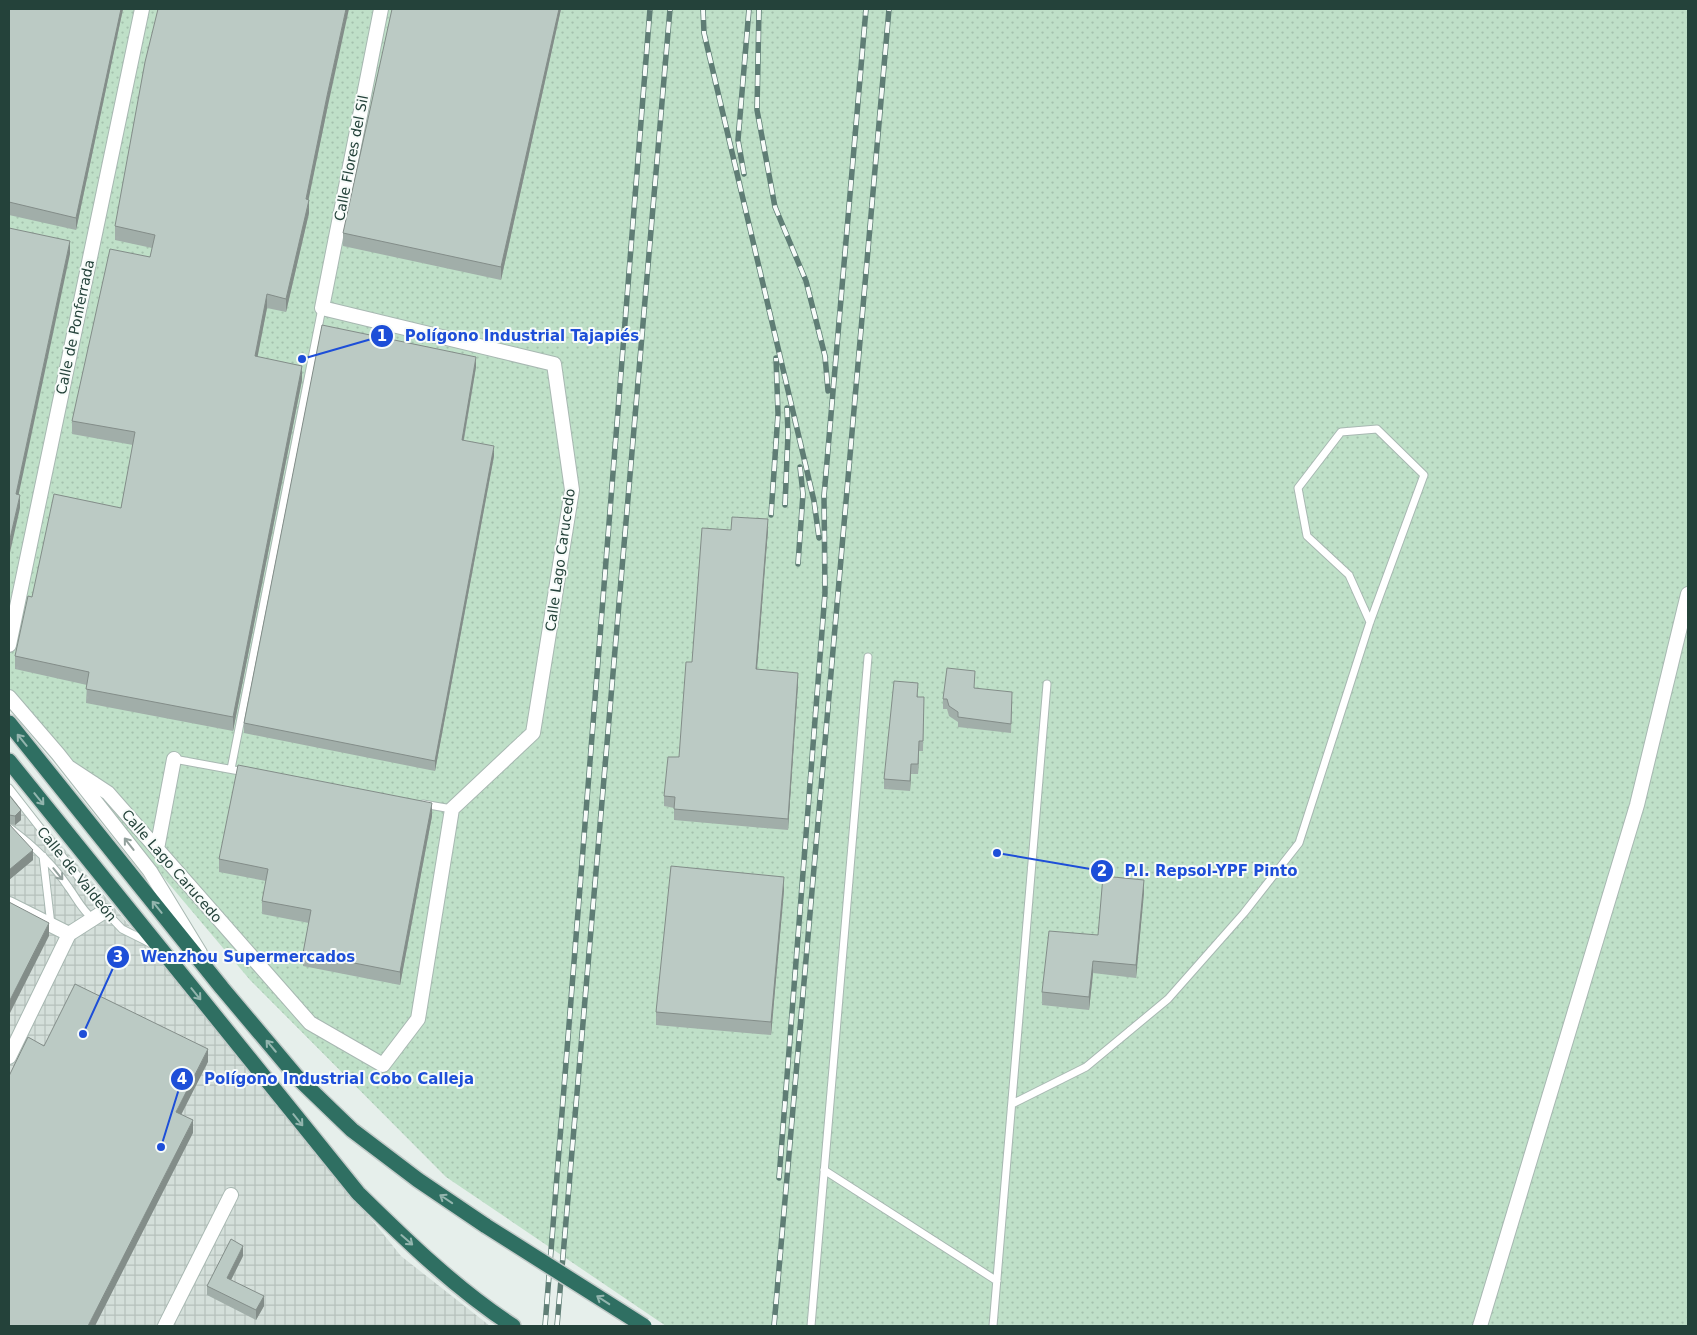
<svg xmlns="http://www.w3.org/2000/svg" width="1697" height="1335" viewBox="0 0 1697 1335" font-family="'DejaVu Sans',sans-serif">
<style>
.industrial{fill:url(#industrial-grid)}
.grass{fill:url(#grass-dots)}
.lines{fill:none;stroke-linecap:round;stroke-linejoin:round}
.service-casing{stroke:#a8b8b2;stroke-width:9}
.minor-casing{stroke:#a8b8b2;stroke-width:16}
.motorway-casing{stroke:#c2cac8;stroke-width:18}
.service{stroke:#fff;stroke-width:7}
.minor{stroke:#fff;stroke-width:14}
.motorway{stroke:#2f6f62;stroke-width:15}
.rail-casing{stroke:#5f7d75;stroke-width:5.5}
.rail{stroke:#f7fbf9;stroke-width:4;stroke-dasharray:11;stroke-linecap:butt}
.motorway-bridge-casing{stroke:#c2cac8;stroke-width:18;stroke-linecap:butt}
.motorway-bridge{stroke:#2f6f62;stroke-width:15}
.wall{fill:#a1aea9}
.shaded-wall{fill:#838d89}
.building{fill:#bbcac4;stroke:#838d89}
.oneway{stroke:#93b5ae}
.oneway2{stroke:#92a09c}
.labels{text-anchor:middle;dominant-baseline:central;stroke-width:4;stroke-linejoin:round;paint-order:stroke}
.street-label{font-size:14px;fill:#24423a;stroke:#f7fbf9}
.leader{fill:none;stroke:#1d4ed8;stroke-width:2}
.callout-dot{fill:#1d4ed8;stroke:#f7fbf9;stroke-width:2}
.mark-label{font-size:15px;text-anchor:middle;font-weight:bold;fill:#fff}
.callout-label{font-size:15px;text-anchor:middle;font-weight:bold;fill:#1d4ed8;stroke:#f7fbf9;stroke-width:4;stroke-linejoin:round;paint-order:stroke}
</style>
<defs>
<pattern id="industrial-grid" width="8" height="8" patternUnits="userSpaceOnUse" patternTransform="scale(1.25)"><rect width="8" height="8" fill="#d4dfda"/><path d="M0 4h8M4 0v8" fill="none" stroke="#b6c1bc"/></pattern>
<pattern id="grass-dots" width="8" height="8" patternUnits="userSpaceOnUse" patternTransform="scale(1.25)"><rect width="8" height="8" fill="#bfe0c8"/><path d="M2 2h.1M6 6h.1" fill="none" stroke="#a4c1ad" stroke-width="1.8" stroke-linecap="round"/></pattern>
</defs>
<rect width="100%" height="100%" fill="#e6efeb"/>
<path class="industrial" d="M 9,784 L 226,1039 L 401,1256 L 490,1326 L 9,1326 Z"/>
<path class="grass" d="M 9,9 L 1688,9 L 1688,1326 L 666,1326 L 446,1177 L 250,980 L 9,694 Z"/>
<g class="lines">
<defs>
<path id="service" d="M 174,759 L 245,772
M 231,769 L 322,308
M 9,788 L 105,911 L 122,929 L 152,944
M 423,804 L 452,809
M 11,829 C 34,846 53,864 69,888 C 77,899 82,910 93,919
M 43,856 L 51,925
M 1012,1104 L 1086,1067 L 1168,999 L 1244,913 L 1299,843 L 1370,622 L 1424,475 L 1377,429 L 1341,432 L 1298,488 L 1307,536 L 1349,575 L 1370,622
M 824,1170 L 997,1281
M 811,1326 L 868,657
M 993,1326 L 1047,684"/>
<path id="minor" d="M 9,645 L 142,9
M 9,697 L 58,754 L 150,871 L 200,953
M 70,768 L 108,793 L 310,1023 L 383,1065 L 418,1019 L 452,809 L 533,733 L 572,490 L 554,364 L 322,308 L 381,9
M 157,849 L 174,759
M 9,904 L 69,934
M 9,1057 L 69,934 L 105,911
M 165,1326 L 231,1195
M 1480,1326 L 1637,805 L 1688,594"/>
<path id="motorway" d="M 9,723 L 222,988 L 297,1077 L 352,1130 L 418,1180 L 486,1226
M 9,761 L 358,1193 C 406,1240 456,1289 513,1326"/>
</defs>
<use href="#service" class="service-casing"/>
<use href="#minor" class="minor-casing"/>
<use href="#motorway" class="motorway-casing"/>
<use href="#service" class="service"/>
<use href="#minor" class="minor"/>
<use href="#motorway" class="motorway"/>
<defs>
<path id="rail" d="M 703,9 L 704,33 L 814,501 L 819,538
M 759,9 L 757,110 L 775,207 L 806,281 L 825,356 L 828,391
M 744,174 L 738,140 L 749,9
M 785,505 L 788,434 L 787,408
M 771,515 L 778,414 L 776,358
M 798,564 L 803,494 L 800,467
M 779,1178 L 825,593 L 824,496 L 866,9
M 545,1326 L 650,9
M 557,1326 L 670,9
M 774,1326 L 889,9"/>
</defs>
<use href="#rail" class="rail-casing"/>
<use href="#rail" class="rail"/>
<defs>
<path id="motorway-bridge" d="M 486,1226 L 644,1326"/>
</defs>
<use href="#motorway-bridge" class="motorway-bridge-casing"/>
<use href="#motorway-bridge" class="motorway-bridge"/>
</g>
<path class="wall" d="M 9,9 L 123,9 L 76,230 L 9,215 Z
M 561,9 L 501,280 L 343,246 L 343,233 Z
M 327,110 L 308,200 L 309,213 L 286,312 L 267,308 L 257,357 L 302,380 L 233,731 L 86,703 L 87,685 L 15,669 L 15,656 L 32,597 L 121,508 L 133,445 L 72,434 L 72,421 L 150,257 L 152,248 L 115,240 L 115,226 Z
M 476,367 L 464,440 L 494,456 L 435,771 L 244,733 L 244,723 Z
M 731,530 L 768,530 L 757,669 L 798,684 L 788,830 L 674,820 L 674,808 L 664,806 L 664,796 L 679,757 L 692,662 Z
M 975,688 L 1012,702 L 1011,733 L 958,727 L 958,722 L 949,716 L 947,709 L 943,709 L 943,699 Z
M 918,693 L 918,697 L 924,697 L 923,751 L 919,751 L 918,774 L 911,774 L 910,791 L 884,789 L 884,779 Z
M 9,795 L 21,820 L 15,825 L 9,824 L 33,860 L 9,880 Z
M 432,816 L 400,985 L 303,966 L 303,953 L 309,923 L 262,914 L 262,901 L 266,881 L 219,872 L 219,859 Z
M 784,890 L 771,1035 L 656,1025 L 656,1012 Z
M 1144,892 L 1136,978 L 1093,973 L 1089,1010 L 1042,1005 L 1042,992 L 1098,935 Z
M 243,1256 L 231,1280 L 264,1306 L 256,1320 L 207,1295 L 207,1286 Z"/>
<path class="shaded-wall" d="M 121,9 L 123,9 L 76,230 L 76,218 Z
M 346,9 L 349,9 L 327,110 L 306,212 L 306,199 L 327,96 Z
M 559,9 L 561,9 L 501,280 L 501,267 Z
M 309,200 L 309,213 L 286,312 L 286,299 Z
M 70,241 L 70,254 L 16,507 L 16,494 Z
M 267,294 L 267,308 L 255,370 L 255,356 Z
M 476,357 L 476,367 L 462,449 L 462,440 Z
M 302,366 L 302,380 L 233,731 L 233,717 Z
M 494,446 L 494,456 L 435,771 L 435,761 Z
M 20,495 L 20,508 L 9,557 L 9,543 Z
M 768,519 L 768,530 L 756,680 L 756,669 Z
M 798,673 L 798,684 L 788,830 L 788,819 Z
M 919,741 L 919,751 L 918,774 L 918,764 Z
M 911,764 L 911,774 L 910,791 L 910,781 Z
M 432,803 L 432,816 L 400,985 L 400,972 Z
M 21,810 L 21,820 L 15,825 L 15,816 Z
M 33,850 L 33,860 L 9,880 L 9,870 Z
M 784,877 L 784,890 L 771,1035 L 771,1022 Z
M 1144,880 L 1144,892 L 1136,978 L 1136,965 Z
M 49,923 L 49,936 L 9,1015 L 9,1002 Z
M 1093,961 L 1093,973 L 1089,1010 L 1089,997 Z
M 208,1049 L 208,1062 L 176,1125 L 176,1112 Z
M 193,1120 L 193,1133 L 95,1326 L 88,1326 Z
M 243,1246 L 243,1256 L 227,1288 L 227,1278 Z
M 264,1296 L 264,1306 L 256,1320 L 256,1310 Z"/>
<path class="building" d="M 9,9 L 121,9 L 76,218 L 9,202 Z
M 158,9 L 346,9 L 327,96 L 306,199 L 309,200 L 286,299 L 267,294 L 255,356 L 302,366 L 233,717 L 86,689 L 89,672 L 15,656 L 28,596 L 32,597 L 54,494 L 121,508 L 135,432 L 72,421 L 110,249 L 150,257 L 155,235 L 115,226 L 145,62 Z
M 392,9 L 559,9 L 501,267 L 343,233 Z
M 9,228 L 70,241 L 16,494 L 20,495 L 9,543 Z
M 322,325 L 476,357 L 462,440 L 494,446 L 435,761 L 244,723 Z
M 732,517 L 768,519 L 756,669 L 798,673 L 788,819 L 674,809 L 675,797 L 664,796 L 668,757 L 679,757 L 686,662 L 692,662 L 702,528 L 731,530 Z
M 947,668 L 975,671 L 974,688 L 1012,692 L 1011,724 L 958,717 L 958,712 L 949,706 L 947,699 L 943,699 Z
M 894,681 L 918,683 L 917,697 L 924,697 L 923,741 L 919,741 L 918,764 L 911,764 L 910,781 L 884,779 Z
M 238,765 L 432,803 L 400,972 L 303,953 L 311,910 L 262,901 L 268,869 L 219,859 Z
M 9,795 L 21,810 L 15,816 L 9,815 Z
M 9,824 L 33,850 L 9,870 Z
M 671,866 L 784,877 L 771,1022 L 656,1012 Z
M 1103,876 L 1144,880 L 1136,965 L 1093,961 L 1089,997 L 1042,992 L 1049,931 L 1098,935 Z
M 9,902 L 49,923 L 9,1002 Z
M 75,984 L 208,1049 L 176,1112 L 193,1120 L 88,1326 L 9,1326 L 9,1076 L 28,1037 L 44,1046 Z
M 231,1239 L 243,1246 L 227,1278 L 264,1296 L 256,1310 L 207,1286 Z"/>
<defs><path id="oneway-shaft" d="M-6 0H5M1.5-3L5.5 0L1.5 3" fill="none" stroke-width="1.6" stroke-linecap="round" stroke-linejoin="round" transform="scale(1.25)"/></defs>
<g class="oneway">
<use href="#oneway-shaft" transform="translate(22 740) rotate(-129)"/>
<use href="#oneway-shaft" transform="translate(39 799) rotate(51)"/>
<use href="#oneway-shaft" transform="translate(157 907) rotate(-129)"/>
<use href="#oneway-shaft" transform="translate(196 994) rotate(51)"/>
<use href="#oneway-shaft" transform="translate(271 1046) rotate(-130)"/>
<use href="#oneway-shaft" transform="translate(298 1120) rotate(51)"/>
<use href="#oneway-shaft" transform="translate(446 1199) rotate(-146)"/>
<use href="#oneway-shaft" transform="translate(407 1240) rotate(41)"/>
<use href="#oneway-shaft" transform="translate(603 1300) rotate(-147)"/>
</g>
<g class="oneway2">
<use href="#oneway-shaft" transform="translate(129 844) rotate(-128)"/>
<use href="#oneway-shaft" transform="translate(58 874) rotate(51)"/>
</g>
<g class="labels">
<g class="street-label">
<text transform="translate(351 158) rotate(-79)">Calle Flores del Sil</text>
<text transform="translate(75 327) rotate(-78)">Calle de Ponferrada</text>
<text transform="translate(560 560) rotate(-82)">Calle Lago Carucedo</text>
<text transform="translate(172 866) rotate(49)">Calle Lago Carucedo</text>
<text transform="translate(77 874) rotate(51)">Calle de Valdeón</text>
</g>
</g>
<path class="leader" d="M302 359L382 336M997 853L1102 871M83 1034L118 957M161 1147L182 1079"/>
<g class="callout-dot">
<circle cx="302" cy="359" r="5"/>
<circle cx="997" cy="853" r="5"/>
<circle cx="83" cy="1034" r="5"/>
<circle cx="161" cy="1147" r="5"/>
<circle cx="382" cy="336" r="12"/>
<circle cx="1102" cy="871" r="12"/>
<circle cx="118" cy="957" r="12"/>
<circle cx="182" cy="1079" r="12"/>
</g>
<g class="mark-label">
<text x="382" y="341">1</text>
<text x="1102" y="876">2</text>
<text x="118" y="962">3</text>
<text x="182" y="1084">4</text>
</g>
<g class="callout-label">
<text x="522" y="341">Polígono Industrial Tajapiés</text>
<text x="1211" y="876">P.I. Repsol-YPF Pinto</text>
<text x="248" y="962">Wenzhou Supermercados</text>
<text x="339" y="1084">Polígono Industrial Cobo Calleja</text>
</g>
<rect width="1697" height="1335" fill="none" stroke="#24423a" stroke-width="20"/>
</svg>
